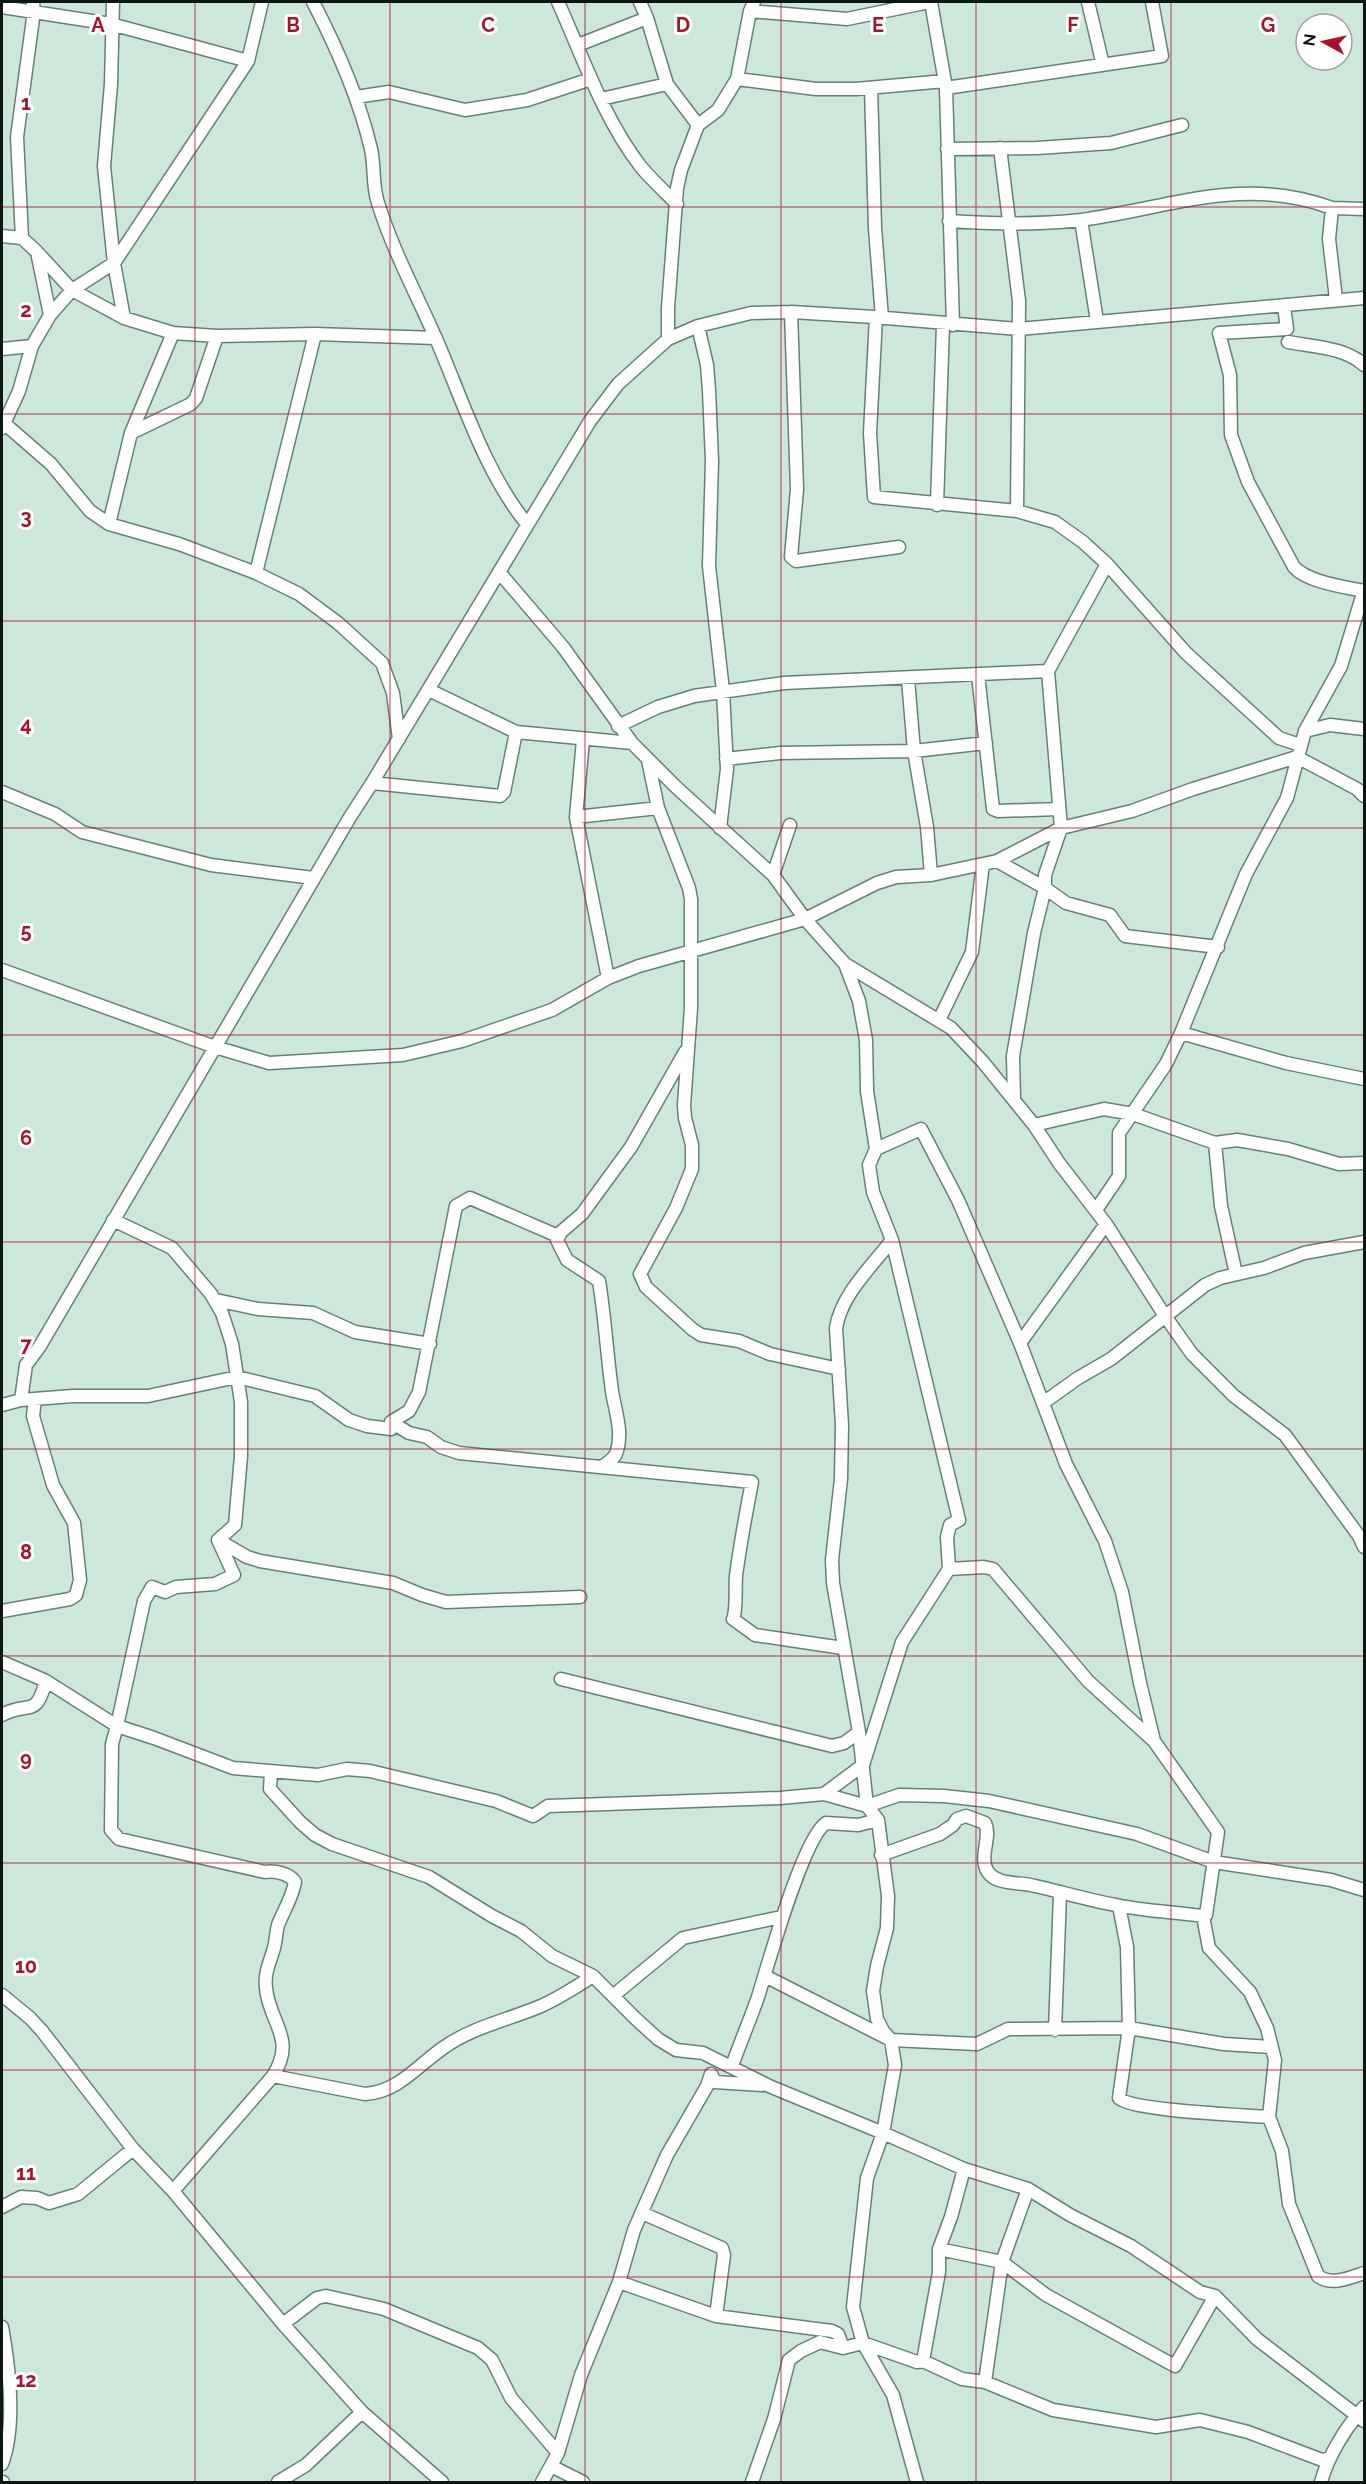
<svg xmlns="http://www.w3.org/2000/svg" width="1366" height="2484" viewBox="0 0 1366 2484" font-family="Raleway,sans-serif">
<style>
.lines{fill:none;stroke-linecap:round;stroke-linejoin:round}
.minor-casing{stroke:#668075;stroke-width:15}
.minor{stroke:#fff;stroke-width:12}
.grid{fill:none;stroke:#a9122a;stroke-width:1.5;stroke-opacity:0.55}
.grid-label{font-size:20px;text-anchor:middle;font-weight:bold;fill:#a9122a;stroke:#fff;stroke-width:6;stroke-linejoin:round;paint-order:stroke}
</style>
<rect width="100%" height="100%" fill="#cbe8db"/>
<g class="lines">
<defs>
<path id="minor" d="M 113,2 L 111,84 L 104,166 L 114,263 L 124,318
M 313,2 C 337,48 359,98 371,149 C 375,167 372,185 378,203 C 393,251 417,295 437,341 C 463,401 485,473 527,524
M 558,2 C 583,57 603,118 641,167 C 652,180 665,192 677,204
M 640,2 L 647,18 L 667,84 L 698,125
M 931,2 L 946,88 L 953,325
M 1088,2 L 1103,65
M 2,7 L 111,24 L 248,61
M 750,11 L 847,19 L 929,2
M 578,45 L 647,18
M 737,79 L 816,89 L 856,89 L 945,81
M 871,88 L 875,228 L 882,318
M 946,88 L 1162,56 L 1152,2
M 356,97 L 389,92 L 465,110 L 527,100 L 591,79
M 601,99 L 667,84
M 1000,148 L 1019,301 L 1017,511 L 1055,522 L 1083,542 L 1107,564 L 1186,653 L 1279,738 L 1300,745
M 947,149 L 1037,148 L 1111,143 L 1182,125
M 1332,208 L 1364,209
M 1081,220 L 1097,321
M 949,221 C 993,224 1037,225 1081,220 C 1170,208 1242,175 1332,208 L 1329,239 L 1336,299
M 2,236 L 22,238 L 37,252 L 50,315
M 22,238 L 17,137 L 34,11 L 33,2
M 37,252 L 72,290 L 124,318 L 173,333 L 217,336 L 315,334 L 436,338
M 1284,306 L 1287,329 L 1219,333 L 1230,375 L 1231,435 L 1248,482 L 1294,567 C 1307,582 1345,587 1364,591
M 791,312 L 797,489 L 791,557 L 796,561 L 899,547
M 876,317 L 870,433 L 874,497 L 1017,511
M 698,326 L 707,365 L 709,390 L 712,461 L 709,566 L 723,691 L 727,769 L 720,828
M 668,339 L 668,308 L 677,188 L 681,170 L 698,125 L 718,110 L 737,79 L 750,11 L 754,2
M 1288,342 C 1314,347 1344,347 1364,365
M 2,349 L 32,346
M 5,424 L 51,464 L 90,511 L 109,524 L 179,544 L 256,573 L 299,594 L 338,623 L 382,663 L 393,693 L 399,739
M 2,428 L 19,391 L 32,346 L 50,315 L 72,290 L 114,263 L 248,61 L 262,2
M 131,433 L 191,404 L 196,398 L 217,336
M 937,505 L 943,324
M 109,524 L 131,433 L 173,333
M 499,572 L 563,647 L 632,743 L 677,788 L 773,875 L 805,919 L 845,964 L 951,1028 L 983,1062 L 1034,1125 L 1059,1163 L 1106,1224 L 1165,1316 L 1192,1354 L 1234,1396 L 1285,1435 L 1359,1536 L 1364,1547
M 256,573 L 315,334
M 978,675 L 993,809 L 998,811 L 1059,809
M 908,679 L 914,751 L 927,827 L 931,875
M 429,690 L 516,732 L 632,743
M 618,726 L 658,707 L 694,696 L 784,683 L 1048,671
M 1305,731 L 1330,725 L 1364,729
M 583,740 L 576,817 L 608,978
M 726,759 L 780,753 L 914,751 L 986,743
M 648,760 L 658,808 L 689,888 L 691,899 L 691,1008 L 684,1105 L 685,1118 L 692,1145 L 692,1169 L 676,1208 L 640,1274 L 646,1287 L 692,1329 L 701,1335 L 739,1341 L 770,1354 L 839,1369
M 372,783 L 500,796 L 504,792 L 516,732
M 2,792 L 55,814 L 82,832 L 211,865 L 313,878
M 576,817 L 658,808
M 997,861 L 1045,888 L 1066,903 L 1110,915 L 1125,936 L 1218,947
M 773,875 L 790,825
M 2,970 L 215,1047 L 269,1063 L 403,1055 L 462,1041 L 552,1010 L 608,978 L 639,966 L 805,919 L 877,883 L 896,877 L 931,875 L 997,861 L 1061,828 L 1132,811 L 1193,789 L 1297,757 L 1357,789 L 1364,796
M 939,1020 L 972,952 L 983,864
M 1181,1033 L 1286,1063 L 1364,1079
M 1014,1100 L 1013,1056 L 1034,933 L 1045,888 L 1045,875 L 1061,828 L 1048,671 L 1107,564
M 1034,1125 L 1104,1109 L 1133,1114 L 1215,1143 L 1237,1140 L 1288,1149 L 1339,1164 L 1364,1163
M 1215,1143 L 1221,1206 L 1236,1274
M 876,1149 L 921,1129 L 958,1200 L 1020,1343 L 1066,1464 L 1105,1541 L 1122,1592 L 1140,1683 L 1154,1741
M 1096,1210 L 1119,1176 L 1119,1133 L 1166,1064 L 1181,1033 L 1246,874 L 1287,798 L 1305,731 L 1341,666 L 1364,590
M 113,1220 L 172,1248 L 211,1294 L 222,1313 L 232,1344 L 241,1402 L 241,1456 L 235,1525 L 218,1540 L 234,1575 L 215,1584 L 176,1587 L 165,1592 L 152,1587 L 144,1601 L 117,1726 L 112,1744 L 111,1830 L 119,1839 L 265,1872 C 275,1870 290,1874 295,1882 C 292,1898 284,1910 278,1925 C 276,1933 276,1940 274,1948 C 270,1962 264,1973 266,1988 C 269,2023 297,2038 273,2076 L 173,2191
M 892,1240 C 872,1266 841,1295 836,1328 L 842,1425 L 841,1479 L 832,1560 L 833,1583 L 859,1732 L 867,1806 L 878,1820 L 888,1896 L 887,1928 L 877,1966 L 873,1991 L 877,2019 L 883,2031 L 891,2040 L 977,2044 L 1008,2029 L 1129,2028 L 1224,2044 L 1271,2047
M 216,1300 L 258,1309 L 313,1313 L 355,1332 L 430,1344
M 1020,1343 L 1106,1224
M 21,1400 L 73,1396 L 148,1396 L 237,1377 L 315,1396 L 349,1420 L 367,1426 L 391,1429 L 391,1422 L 409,1433 L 427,1437 L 441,1447 L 459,1453 L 752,1482 C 746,1513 740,1545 736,1576 C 735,1588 737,1610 733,1619 L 755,1635 L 843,1648
M 1043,1403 L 1078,1378 L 1111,1359 L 1205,1285 L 1220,1278 L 1264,1268 L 1304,1253 L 1364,1242
M 2,1405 L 21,1400 L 26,1365 L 40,1346 L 350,817 L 372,783 L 590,421 L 618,384 L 668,339 L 698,326 L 751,313 L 791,312 L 874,317 L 1019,329 L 1364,298
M 391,1422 L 409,1411 L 419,1392 L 456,1206 L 470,1198 L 558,1236
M 602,1467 C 608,1462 615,1459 617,1451 C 623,1431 615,1411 612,1391 C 607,1355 605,1318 599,1281 L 567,1260 L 557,1240 L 561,1232 L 582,1214 L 631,1147 L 685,1052
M 218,1540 L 247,1557 L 260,1561 L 393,1583 L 422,1595 L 446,1602 L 580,1597
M 949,1569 L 984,1567 L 993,1569 L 1088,1681 L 1154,1741 L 1218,1832 L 1206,1915 L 1203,1916 L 1209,1948 L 1250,1992 L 1267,2028 L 1275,2060 L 1269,2117 L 1282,2151 L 1289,2204 L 1318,2276 C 1332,2286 1349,2278 1364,2273
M 2,1611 L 70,1599 L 76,1595 L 80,1580 L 74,1523 L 53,1485 L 33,1416 L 35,1399
M 2,1662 L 46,1681 L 117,1726 L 154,1738 L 233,1768 L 318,1775 L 347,1769 L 370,1771 L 496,1801 L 533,1816 L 548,1806 L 780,1798 L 824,1794 L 867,1806 L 899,1795 L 944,1796 L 989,1801 L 1137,1834 L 1214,1862 L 1331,1880 L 1364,1890
M 561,1679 L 832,1746 L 844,1743 L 859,1732
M 2,1715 C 30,1700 35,1720 46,1681
M 271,1773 L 270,1789 L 300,1822 L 315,1835 L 332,1844 L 429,1877 L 492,1916 L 521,1931 L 552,1956 L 593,1976 L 636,2019 L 658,2039 L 676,2050 L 703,2053 L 769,2086 L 883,2133 L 964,2169 L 1028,2189 L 1070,2215 L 1131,2246 L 1200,2292 L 1215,2296 L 1257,2339 L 1364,2421
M 824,1794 L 863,1765 L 902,1642 L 949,1569 L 947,1537 L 950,1525 L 959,1520 L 892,1240 L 873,1192 L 869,1165 L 876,1149 L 867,1091 L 866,1040 L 859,1001 L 845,964
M 881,1855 L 940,1834 L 953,1825 L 957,1819 L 966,1816 L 985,1823 C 992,1837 978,1858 988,1872 C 996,1885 1021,1882 1035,1886 C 1062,1892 1088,1900 1116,1905 C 1144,1911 1174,1912 1203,1916
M 1119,1906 L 1127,1947 L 1129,2028 L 1119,2098 C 1132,2111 1245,2115 1269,2117
M 765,1976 L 891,2040 L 895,2065 L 883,2133 L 867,2178 L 853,2307 L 863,2343 L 893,2395 L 917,2482
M 2,1995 L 30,2018 L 42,2031 L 133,2149 L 173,2191 L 283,2324 L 362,2412 L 442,2482
M 614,1995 L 683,1938 L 781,1917
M 1055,2030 L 1060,1894
M 732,2066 C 740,2043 750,2020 758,1997 C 768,1965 803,1838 826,1823 L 858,1825 L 878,1820
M 711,2074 L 715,2082 L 762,2085
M 273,2076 L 365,2094 C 398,2092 417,2066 443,2048 C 472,2027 508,2020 541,2006 C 559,1998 576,1987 593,1976
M 2,2207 L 21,2197 L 37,2198 L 49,2203 L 78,2194 L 133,2149
M 642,2213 L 722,2248 L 724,2255 L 716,2316
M 939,2249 L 1002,2262 L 1046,2295 L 1175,2366 L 1215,2296
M 619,2282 L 716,2316 L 832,2331 L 838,2334 L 843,2348
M 283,2324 L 317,2298 L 326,2296 L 384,2309 L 478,2348 L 492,2360 L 511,2398 L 558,2453
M 2,2327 C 9,2366 16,2426 2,2464
M 923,2361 L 939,2272 L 939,2249 L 951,2217 L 964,2169
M 985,2382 L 1002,2262 L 1028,2189
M 551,2466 L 583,2482
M 2,2482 L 3,2482
M 278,2482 L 306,2465 L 362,2412
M 542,2482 L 558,2453 L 581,2375 L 619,2282 L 634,2230 L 667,2155 L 707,2086 L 711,2074
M 752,2482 L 774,2419 L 789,2360 L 801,2351 L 820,2342 L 843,2348 L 863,2343 L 917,2362 L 923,2361 L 962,2379 L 985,2382 L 1053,2410 L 1156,2427 L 1200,2420 L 1248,2432 L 1322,2460 L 1330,2458
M 1321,2482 C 1328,2456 1346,2427 1364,2407"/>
</defs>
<use href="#minor" class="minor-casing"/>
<use href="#minor" class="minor"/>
</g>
<path class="grid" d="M 195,2 L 195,2482M 390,2 L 390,2482M 585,2 L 585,2482M 781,2 L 781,2482M 976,2 L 976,2482M 1171,2 L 1171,2482M 2,207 L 1364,207M 2,414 L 1364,414M 2,621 L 1364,621M 2,828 L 1364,828M 2,1035 L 1364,1035M 2,1242 L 1364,1242M 2,1449 L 1364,1449M 2,1656 L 1364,1656M 2,1863 L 1364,1863M 2,2070 L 1364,2070M 2,2277 L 1364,2277"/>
<g class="grid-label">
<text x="98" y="32">A</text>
<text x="293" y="32">B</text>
<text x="488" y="32">C</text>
<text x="683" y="32">D</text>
<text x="878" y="32">E</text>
<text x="1073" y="32">F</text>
<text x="1268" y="32">G</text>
<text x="26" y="110">1</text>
<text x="26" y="317">2</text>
<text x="26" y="524">3</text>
<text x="26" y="731">4</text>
<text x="26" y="938">5</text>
<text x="26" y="1145">6</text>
<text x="26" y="1352">7</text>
<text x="26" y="1559">8</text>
<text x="26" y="1766">9</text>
<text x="26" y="1973">10</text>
<text x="26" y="2180">11</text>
<text x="26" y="2387">12</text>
</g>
<rect width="1366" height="2484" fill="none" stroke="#0c1612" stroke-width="6"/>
<g transform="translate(1324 42) rotate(278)"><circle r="28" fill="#ffffff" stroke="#9ea2a0" stroke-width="1.5"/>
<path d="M0-4.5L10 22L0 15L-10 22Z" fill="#a9122a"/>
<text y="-9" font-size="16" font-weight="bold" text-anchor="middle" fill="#0c1612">N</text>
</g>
</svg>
